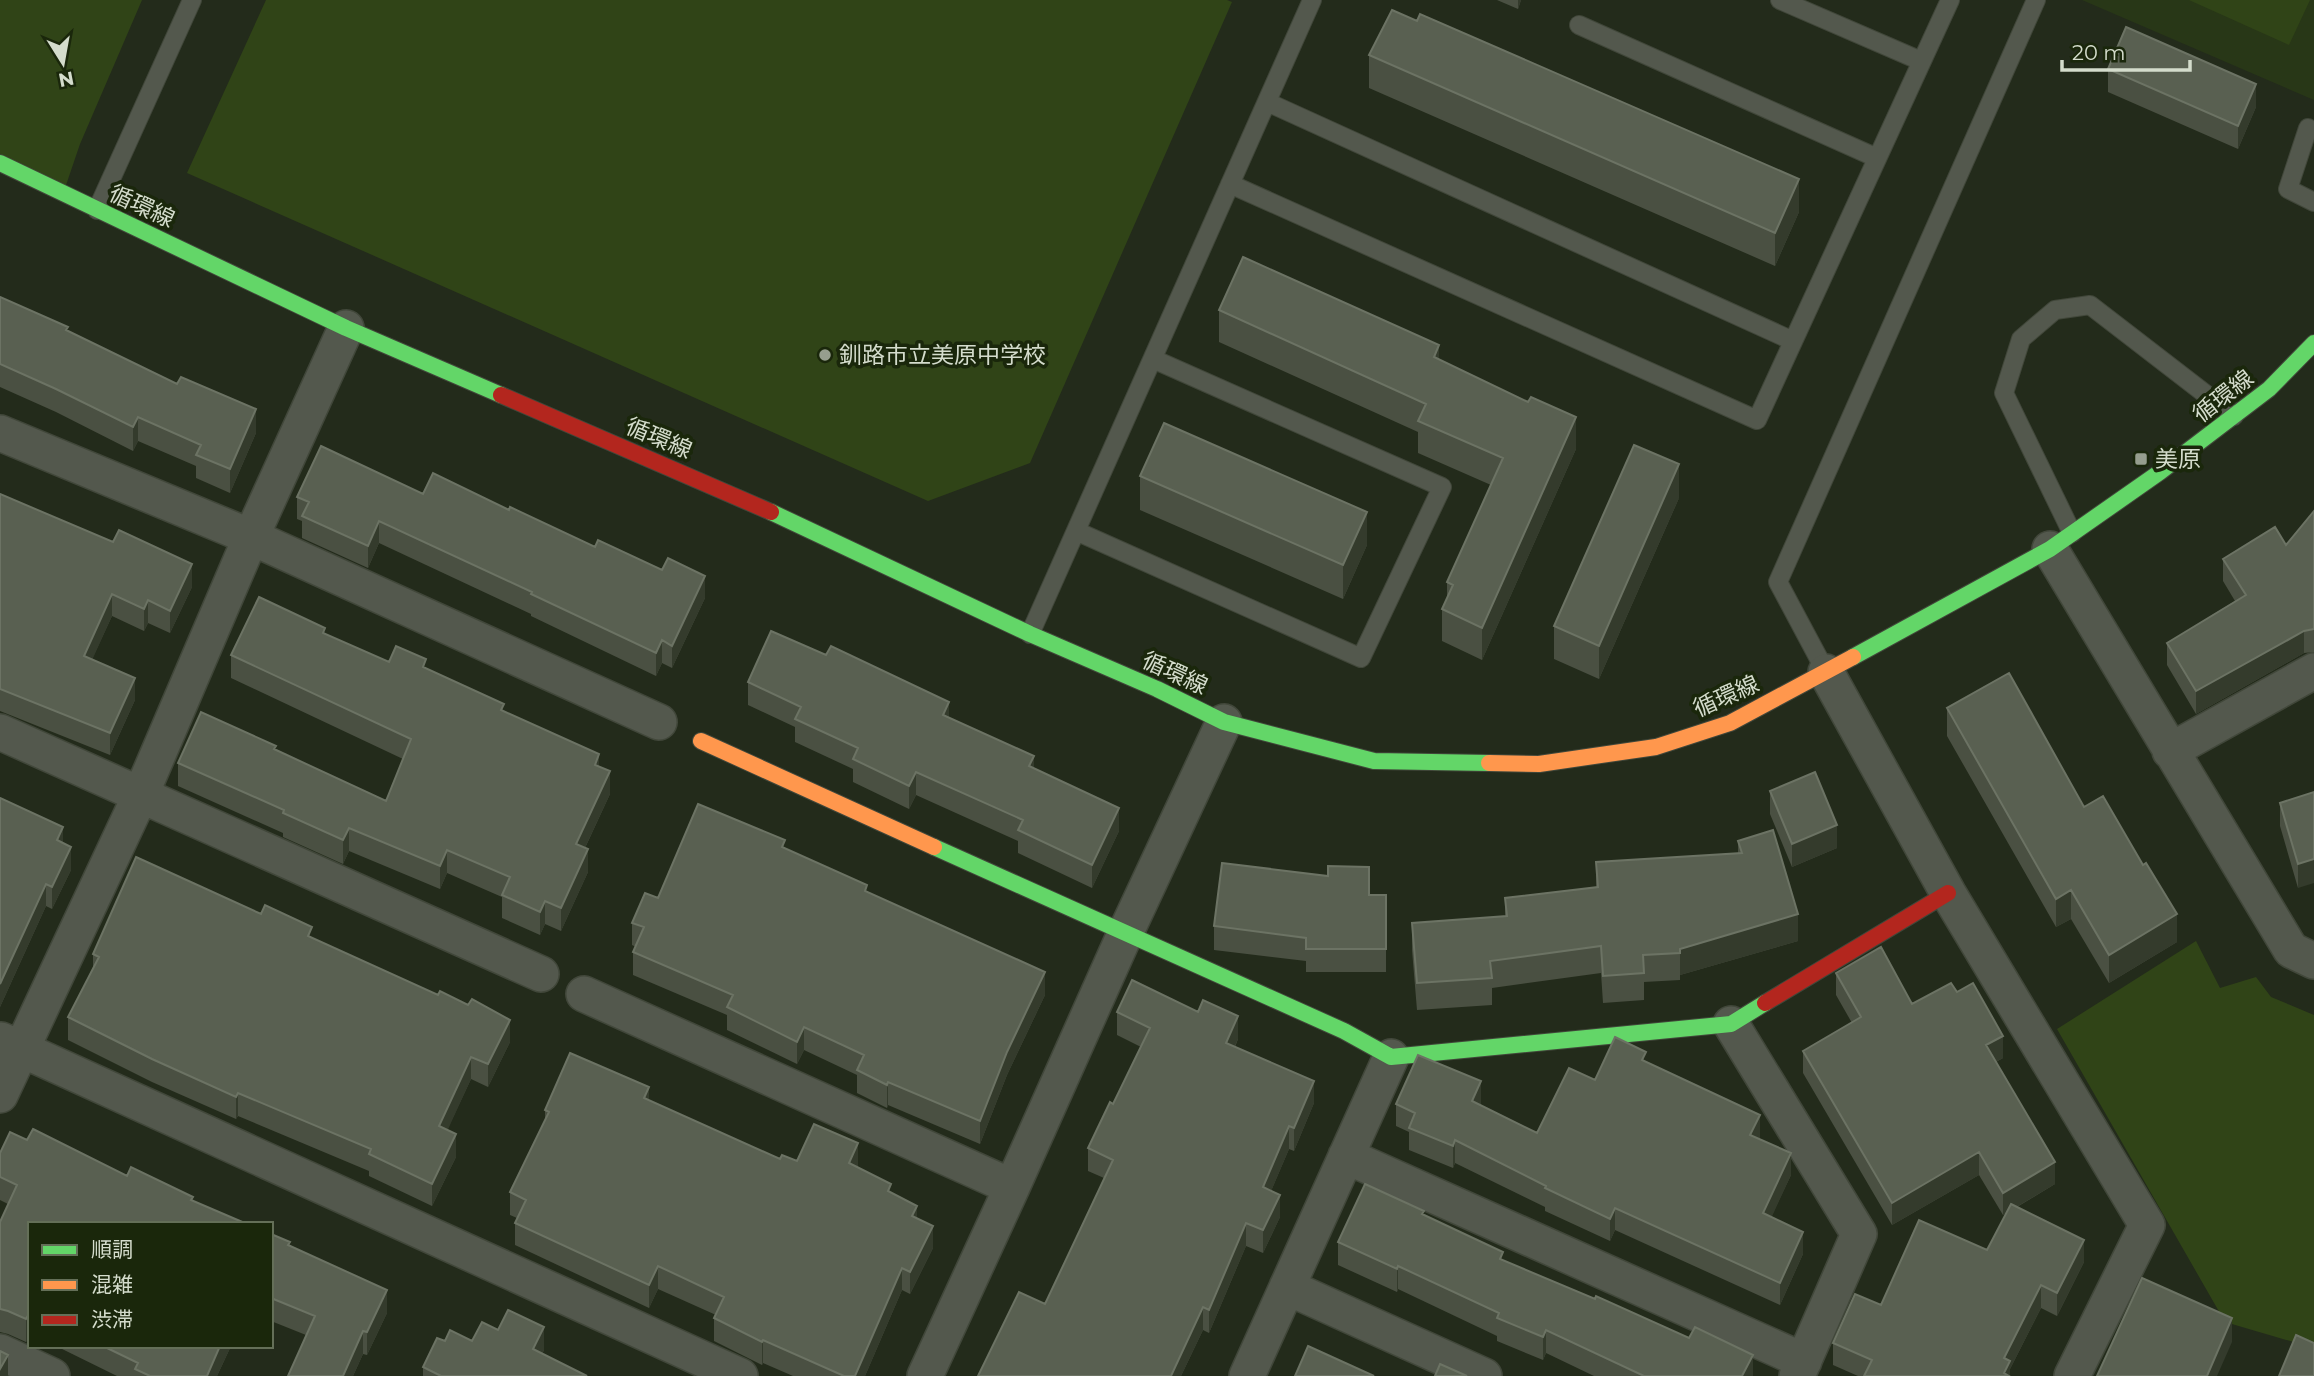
<svg xmlns="http://www.w3.org/2000/svg" width="2314" height="1376" viewBox="0 0 2314 1376" font-family="Montserrat,'Noto Sans JP',sans-serif">
<style>
.built{fill:#283717}
.green{fill:#304417}
.lines{fill:none;stroke-linecap:round;stroke-linejoin:round}
.lane-casing{stroke:#41473a;stroke-width:20}
.street-casing{stroke:#41473a;stroke-width:38}
.fast-casing{stroke:#41473a;stroke-width:18}
.slow-casing{stroke:#41473a;stroke-width:18}
.jam-casing{stroke:#41473a;stroke-width:18}
.lane{stroke:#53584d;stroke-width:18}
.street{stroke:#53584d;stroke-width:35}
.fast{stroke:#63d668;stroke-width:16}
.slow{stroke:#ff974d;stroke-width:16}
.jam{stroke:#b3261e;stroke-width:16}
.wall{fill:#4a5042}
.shaded-wall{fill:#343b2c}
.building{fill:#596051;stroke:#6c7364;stroke-width:2}
.poi-dot{fill:#969e8e;stroke:#1a270b;stroke-width:2.5}
.labels{text-anchor:middle;dominant-baseline:central;stroke-width:7;stroke-linejoin:round;paint-order:stroke}
.street-label{font-size:23px;fill:#d4dccc;stroke:#1a270b}
.poi-label{font-size:23px;fill:#d4dccc;stroke:#1a270b;text-anchor:start}
</style>
<rect width="100%" height="100%" fill="#232b1b"/>
<path class="built" d="M 2082,0 L 2314,0 L 2314,100 Z"/>
<path class="green" d="M 0,0 L 142,0 L 80,144 L 63,194 L 0,163 Z
M 266,0 L 1227,0 L 1232,2 L 1030,463 L 928,501 L 187,173 Z
M 2189,0 L 2310,0 L 2289,45 Z
M 2196,941 L 2220,988 L 2256,977 L 2271,997 L 2314,1015 L 2314,1348 L 2225,1322 L 2057,1029 Z"/>
<g class="lines">
<defs>
<path id="lane" d="M 1780,0 L 1921,61
M 1579,25 L 1877,158
M 1267,102 L 1793,341
M 2308,128 L 2288,189 L 2314,202
M 1230,184 L 1757,420 L 1950,0
M 97,210 L 192,0
M 1076,531 L 1361,658 L 1442,487 L 1153,359
M 2072,533 L 2004,393 L 2021,339 L 2055,310 L 2090,305 L 2234,416
M 1030,634 L 1312,0
M 1826,672 L 1778,582 L 2036,0"/>
<path id="street" d="M 0,433 L 251,537 L 659,722
M 2050,549 L 2291,950 L 2314,961
M 1826,672 L 1948,893 L 2147,1225 L 2072,1376
M 0,732 L 541,974
M 2170,751 L 2314,671
M 584,994 L 1012,1187
M 1731,1024 L 1859,1234 L 1797,1376
M 1,1040 L 740,1376
M 0,1095 L 141,794 L 251,537 L 346,328
M 1346,1156 L 1804,1361
M 1287,1287 L 1484,1376
M 0,1352 L 52,1376
M 925,1376 L 1012,1187 L 1125,934 L 1224,722
M 1247,1376 L 1391,1057"/>
<path id="fast" d="M 0,163 L 346,328 L 501,395
M 771,512 L 1030,634 L 1157,689 L 1224,722 L 1374,761 L 1489,763
M 1853,657 L 2050,549 L 2160,472 L 2269,389 L 2314,343
M 934,847 L 1344,1031 L 1391,1057 L 1731,1024 L 1765,1003"/>
<path id="slow" d="M 701,741 L 934,847
M 1489,763 L 1539,764 L 1656,747 L 1730,723 L 1853,657"/>
<path id="jam" d="M 501,395 L 771,512
M 1765,1003 L 1948,893"/>
</defs>
<use href="#lane" class="lane-casing"/>
<use href="#street" class="street-casing"/>
<use href="#fast" class="fast-casing"/>
<use href="#slow" class="slow-casing"/>
<use href="#jam" class="jam-casing"/>
<use href="#lane" class="lane"/>
<use href="#street" class="street"/>
<use href="#fast" class="fast"/>
<use href="#slow" class="slow"/>
<use href="#jam" class="jam"/>
</g>
<path class="wall" d="M 1497,0 L 1521,0 L 1518,9 Z
M 1369,55 L 1799,212 L 1775,266 L 1369,88 Z
M 2108,69 L 2256,107 L 2238,149 L 2108,92 Z
M 0,297 L 68,331 L 256,433 L 230,493 L 196,478 L 196,466 L 138,441 L 133,451 L 56,412 L 0,387 Z
M 1219,310 L 1439,360 L 1528,402 L 1576,449 L 1482,660 L 1442,641 L 1442,609 L 1447,598 L 1447,582 L 1491,485 L 1418,453 L 1418,432 L 1219,342 Z
M 1140,476 L 1367,545 L 1343,599 L 1140,510 Z
M 0,494 L 192,587 L 170,633 L 148,623 L 144,631 L 112,616 L 92,659 L 135,700 L 110,755 L 0,711 Z
M 423,494 L 509,510 L 595,547 L 705,598 L 672,668 L 662,663 L 656,676 L 531,616 L 531,614 L 379,543 L 368,568 L 302,538 L 302,521 L 297,519 L 297,497 Z
M 1679,498 L 1599,679 L 1554,659 L 1554,626 Z
M 2314,511 L 2314,652 L 2304,653 L 2196,714 L 2167,665 L 2167,643 L 2235,601 L 2223,581 L 2223,559 L 2286,545 Z
M 325,634 L 389,662 L 426,668 L 599,767 L 610,794 L 585,848 L 588,872 L 561,931 L 545,924 L 540,935 L 502,918 L 502,897 L 447,873 L 440,889 L 349,851 L 343,864 L 283,837 L 283,833 L 178,786 L 178,763 L 276,750 L 386,801 L 403,759 L 231,678 L 231,655 Z
M 748,682 L 949,718 L 1034,768 L 1119,831 L 1092,888 L 1018,853 L 1018,841 L 916,795 L 909,809 L 853,782 L 853,769 L 795,742 L 795,727 L 748,705 Z
M 1947,708 L 2084,807 L 2177,942 L 2109,983 L 2071,919 L 2056,927 L 1947,736 Z
M 1770,791 L 1837,848 L 1792,867 L 1770,814 Z
M 2314,792 L 2298,888 L 2280,826 L 2280,803 Z
M 0,798 L 63,843 L 71,870 L 52,909 L 46,906 L 0,1007 Z
M 1738,841 L 1798,941 L 1680,975 L 1680,980 L 1644,982 L 1644,1000 L 1603,1003 L 1601,973 L 1492,988 L 1492,1005 L 1417,1010 L 1412,950 L 1412,923 L 1505,916 L 1505,898 L 1596,887 L 1596,862 L 1738,853 Z
M 785,849 L 867,892 L 1045,995 L 1007,1075 L 980,1144 L 888,1105 L 887,1108 L 857,1093 L 857,1075 L 804,1050 L 797,1064 L 727,1030 L 727,1015 L 633,975 L 633,952 L 636,947 L 632,945 L 632,923 L 658,898 Z
M 1369,895 L 1386,895 L 1386,972 L 1306,972 L 1306,961 L 1214,950 L 1214,926 Z
M 312,938 L 510,1042 L 488,1087 L 471,1079 L 447,1130 L 456,1157 L 432,1206 L 369,1176 L 369,1171 L 238,1116 L 236,1119 L 152,1082 L 68,1040 L 68,1017 L 93,969 L 93,954 Z
M 1836,973 L 1912,1004 L 1957,992 L 2003,1058 L 1996,1062 L 2055,1184 L 2017,1207 L 2084,1262 L 2057,1316 L 2041,1308 L 2010,1369 L 2010,1376 L 1858,1376 L 1833,1365 L 1833,1343 L 1881,1305 L 1987,1250 L 2006,1213 L 2003,1215 L 1979,1175 L 1892,1225 L 1803,1073 L 1803,1051 L 1852,1023 L 1836,995 Z
M 1117,1012 L 1238,1039 L 1235,1047 L 1314,1103 L 1294,1151 L 1289,1149 L 1271,1191 L 1280,1217 L 1263,1253 L 1246,1246 L 1209,1333 L 1203,1330 L 1181,1376 L 978,1376 L 1045,1304 L 1104,1178 L 1088,1171 L 1088,1148 L 1113,1104 L 1141,1047 L 1117,1035 Z
M 1646,1062 L 1760,1137 L 1759,1139 L 1791,1175 L 1771,1217 L 1803,1254 L 1780,1305 L 1615,1230 L 1610,1241 L 1545,1211 L 1545,1207 L 1455,1163 L 1453,1168 L 1409,1150 L 1409,1132 L 1396,1126 L 1396,1104 L 1481,1103 L 1480,1105 L 1537,1133 L 1595,1080 Z
M 649,1100 L 780,1159 L 858,1165 L 857,1168 L 891,1193 L 917,1218 L 933,1248 L 910,1294 L 902,1290 L 865,1376 L 793,1376 L 763,1363 L 762,1365 L 714,1341 L 714,1318 L 716,1315 L 658,1289 L 649,1308 L 515,1245 L 515,1223 L 517,1218 L 510,1215 L 510,1192 L 545,1122 L 545,1110 Z
M 27,1140 L 127,1176 L 193,1197 L 30,1224 L 30,1335 L 26,1342 L 8,1334 L 0,1332 L 0,1222 L 8,1204 L 0,1200 L 0,1153 Z
M 1424,1215 L 1503,1260 L 1753,1376 L 1594,1376 L 1546,1353 L 1543,1360 L 1497,1341 L 1497,1336 L 1398,1289 L 1397,1292 L 1338,1265 L 1338,1242 Z
M 271,1234 L 290,1246 L 387,1313 L 367,1355 L 363,1354 L 353,1376 L 288,1376 L 306,1335 L 271,1321 Z
M 445,1341 L 472,1341 L 544,1350 L 542,1354 L 587,1376 L 423,1376 L 423,1367 Z
M 56,1346 L 231,1346 L 217,1376 L 117,1376 Z"/>
<path class="shaded-wall" d="M 1518,0 L 1521,0 L 1518,9 Z
M 2256,84 L 2256,107 L 2238,149 L 2238,126 Z
M 1799,179 L 1799,212 L 1775,266 L 1775,233 Z
M 1439,345 L 1439,377 L 1434,357 Z
M 256,409 L 256,433 L 230,493 L 230,469 Z
M 138,417 L 138,441 L 133,451 L 133,427 Z
M 1576,417 L 1576,449 L 1482,660 L 1482,628 Z
M 1679,464 L 1679,498 L 1599,679 L 1599,646 Z
M 1367,512 L 1367,545 L 1343,599 L 1343,565 Z
M 379,521 L 379,543 L 368,568 L 368,546 Z
M 192,564 L 192,587 L 170,633 L 170,611 Z
M 705,576 L 705,598 L 672,668 L 672,646 Z
M 112,594 L 112,616 L 84,678 L 84,656 Z
M 148,600 L 148,623 L 144,631 L 144,609 Z
M 2304,631 L 2304,653 L 2196,714 L 2196,691 Z
M 662,640 L 662,663 L 656,676 L 656,653 Z
M 135,678 L 135,700 L 110,755 L 110,733 Z
M 949,702 L 949,726 L 943,715 Z
M 599,754 L 599,778 L 595,765 Z
M 1034,756 L 1034,779 L 1029,766 Z
M 610,771 L 610,794 L 576,867 L 576,844 Z
M 916,772 L 916,795 L 909,809 L 909,786 Z
M 1119,808 L 1119,831 L 1092,888 L 1092,865 Z
M 1837,825 L 1837,848 L 1792,867 L 1792,844 Z
M 63,827 L 63,850 L 57,840 Z
M 349,828 L 349,851 L 343,864 L 343,840 Z
M 71,847 L 71,870 L 52,909 L 52,887 Z
M 588,849 L 588,872 L 561,931 L 561,908 Z
M 447,850 L 447,873 L 440,889 L 440,866 Z
M 2314,859 L 2314,883 L 2298,888 L 2298,864 Z
M 46,884 L 46,906 L 0,1007 L 0,984 Z
M 2071,890 L 2071,919 L 2056,927 L 2056,899 Z
M 545,901 L 545,924 L 540,935 L 540,912 Z
M 1798,914 L 1798,941 L 1680,975 L 1680,949 Z
M 2177,914 L 2177,942 L 2109,983 L 2109,955 Z
M 1045,972 L 1045,995 L 1007,1075 L 980,1144 L 980,1121 L 1007,1052 Z
M 1238,1016 L 1238,1039 L 1226,1065 L 1226,1043 Z
M 510,1020 L 510,1042 L 488,1087 L 488,1064 Z
M 804,1027 L 804,1050 L 797,1064 L 797,1042 Z
M 2003,1036 L 2003,1058 L 1986,1067 L 1986,1045 Z
M 471,1057 L 471,1079 L 439,1149 L 439,1126 Z
M 1314,1081 L 1314,1103 L 1294,1151 L 1294,1128 Z
M 1481,1081 L 1481,1103 L 1472,1123 L 1472,1101 Z
M 888,1082 L 888,1105 L 887,1108 L 887,1085 Z
M 649,1087 L 649,1109 L 644,1098 Z
M 238,1093 L 238,1116 L 236,1119 L 236,1097 Z
M 1760,1115 L 1760,1137 L 1750,1157 L 1750,1135 Z
M 1289,1126 L 1289,1149 L 1263,1210 L 1263,1187 Z
M 456,1134 L 456,1157 L 432,1206 L 432,1184 Z
M 1455,1140 L 1455,1163 L 1453,1168 L 1453,1146 Z
M 858,1143 L 858,1165 L 849,1186 L 849,1163 Z
M 1979,1152 L 1979,1175 L 1892,1225 L 1892,1203 Z
M 1791,1153 L 1791,1175 L 1763,1236 L 1763,1213 Z
M 2055,1162 L 2055,1184 L 2003,1215 L 2003,1193 Z
M 1280,1195 L 1280,1217 L 1263,1253 L 1263,1230 Z
M 917,1206 L 917,1228 L 912,1216 Z
M 1615,1208 L 1615,1230 L 1610,1241 L 1610,1219 Z
M 1246,1223 L 1246,1246 L 1209,1333 L 1209,1310 Z
M 933,1226 L 933,1248 L 910,1294 L 910,1272 Z
M 1803,1232 L 1803,1254 L 1780,1305 L 1780,1283 Z
M 2084,1240 L 2084,1262 L 2057,1316 L 2057,1293 Z
M 658,1266 L 658,1289 L 649,1308 L 649,1285 Z
M 1398,1266 L 1398,1289 L 1397,1292 L 1397,1269 Z
M 902,1268 L 902,1290 L 865,1376 L 855,1376 Z
M 2041,1285 L 2041,1308 L 2010,1369 L 2010,1376 L 2004,1376 L 2004,1358 Z
M 387,1290 L 387,1313 L 367,1355 L 367,1332 Z
M 1203,1307 L 1203,1330 L 1181,1376 L 1171,1376 Z
M 30,1312 L 30,1335 L 26,1342 L 26,1319 Z
M 2232,1318 L 2232,1342 L 2217,1376 L 2207,1376 Z
M 544,1327 L 544,1350 L 533,1372 L 533,1349 Z
M 1546,1330 L 1546,1353 L 1543,1360 L 1543,1337 Z
M 363,1331 L 363,1354 L 353,1376 L 343,1376 Z
M 763,1340 L 763,1363 L 762,1365 L 762,1342 Z
M 220,1346 L 231,1346 L 217,1376 L 207,1376 Z
M 8,1355 L 8,1376 L 0,1376 L 0,1369 Z
M 1753,1355 L 1753,1376 L 1742,1376 Z"/>
<path class="building" d="M 1392,10 L 1417,21 L 1420,14 L 1799,179 L 1775,233 L 1369,55 Z
M 2126,27 L 2256,84 L 2238,126 L 2108,69 Z
M 1243,257 L 1439,345 L 1434,357 L 1528,402 L 1531,397 L 1576,417 L 1482,628 L 1442,609 L 1453,585 L 1447,582 L 1503,458 L 1418,421 L 1426,404 L 1219,310 Z
M 0,297 L 68,327 L 66,330 L 177,384 L 181,377 L 256,409 L 230,469 L 196,455 L 201,445 L 138,417 L 133,427 L 56,389 L 0,364 Z
M 1164,423 L 1367,512 L 1343,565 L 1140,476 Z
M 1634,445 L 1679,464 L 1599,646 L 1554,626 Z
M 321,446 L 423,494 L 433,473 L 509,510 L 510,507 L 595,547 L 598,540 L 662,570 L 668,558 L 705,576 L 672,646 L 662,640 L 656,653 L 531,594 L 532,592 L 379,521 L 368,546 L 302,516 L 309,502 L 297,497 Z
M 0,494 L 113,542 L 119,530 L 192,564 L 170,611 L 148,600 L 144,609 L 112,594 L 84,656 L 135,678 L 110,733 L 0,689 Z
M 2314,511 L 2314,629 L 2304,631 L 2196,691 L 2167,643 L 2246,595 L 2223,559 L 2275,527 L 2286,545 Z
M 259,597 L 325,628 L 323,633 L 389,662 L 396,646 L 426,659 L 423,667 L 504,704 L 501,710 L 599,754 L 595,765 L 610,771 L 576,844 L 588,849 L 561,908 L 545,901 L 540,912 L 502,895 L 510,877 L 447,850 L 440,866 L 349,828 L 343,840 L 283,813 L 284,810 L 178,763 L 201,712 L 276,746 L 274,749 L 386,801 L 411,739 L 231,655 Z
M 771,631 L 826,655 L 831,646 L 949,702 L 943,715 L 1034,756 L 1029,766 L 1119,808 L 1092,865 L 1018,830 L 1023,820 L 916,772 L 909,786 L 853,759 L 858,748 L 795,719 L 801,707 L 748,682 Z
M 2009,673 L 2084,807 L 2103,796 L 2143,865 L 2146,863 L 2177,914 L 2109,955 L 2071,890 L 2056,899 L 1947,708 Z
M 1815,772 L 1837,825 L 1792,844 L 1770,791 Z
M 2314,792 L 2314,859 L 2298,864 L 2280,803 Z
M 0,798 L 63,827 L 57,840 L 71,847 L 52,887 L 46,884 L 0,984 Z
M 698,804 L 785,840 L 782,847 L 867,885 L 865,891 L 1045,972 L 1007,1052 L 980,1121 L 888,1082 L 887,1085 L 857,1070 L 864,1055 L 804,1027 L 797,1042 L 727,1007 L 733,995 L 633,952 L 644,927 L 632,923 L 645,893 L 658,898 Z
M 1773,830 L 1798,914 L 1680,949 L 1680,953 L 1643,955 L 1644,973 L 1603,976 L 1601,946 L 1490,961 L 1492,978 L 1417,983 L 1412,923 L 1507,916 L 1505,898 L 1598,887 L 1596,862 L 1742,853 L 1738,841 Z
M 136,857 L 261,914 L 265,905 L 312,927 L 308,936 L 438,995 L 440,991 L 468,1005 L 472,999 L 510,1020 L 488,1064 L 471,1057 L 439,1126 L 456,1134 L 432,1184 L 369,1154 L 371,1149 L 238,1093 L 236,1097 L 152,1059 L 68,1017 L 99,957 L 93,954 Z
M 1222,863 L 1328,876 L 1328,866 L 1369,867 L 1369,895 L 1386,895 L 1386,949 L 1306,949 L 1306,938 L 1214,926 Z
M 1881,947 L 1912,1004 L 1951,983 L 1957,992 L 1973,983 L 2003,1036 L 1986,1045 L 2055,1162 L 2003,1193 L 1979,1152 L 1892,1203 L 1803,1051 L 1861,1017 L 1836,973 Z
M 1132,980 L 1198,1012 L 1203,1000 L 1238,1016 L 1226,1043 L 1314,1081 L 1294,1128 L 1289,1126 L 1263,1187 L 1280,1195 L 1263,1230 L 1246,1223 L 1209,1310 L 1203,1307 L 1171,1376 L 978,1376 L 1019,1292 L 1045,1304 L 1113,1160 L 1088,1148 L 1110,1102 L 1113,1104 L 1150,1028 L 1117,1012 Z
M 1615,1037 L 1646,1052 L 1642,1060 L 1760,1115 L 1750,1135 L 1791,1153 L 1763,1213 L 1803,1232 L 1780,1283 L 1615,1208 L 1610,1219 L 1545,1188 L 1546,1186 L 1455,1140 L 1453,1146 L 1409,1128 L 1415,1113 L 1396,1104 L 1418,1055 L 1481,1081 L 1472,1101 L 1537,1133 L 1569,1068 L 1595,1080 Z
M 570,1053 L 649,1087 L 644,1098 L 780,1159 L 782,1155 L 797,1161 L 814,1124 L 858,1143 L 849,1163 L 891,1184 L 888,1191 L 917,1206 L 912,1216 L 933,1226 L 910,1272 L 902,1268 L 855,1376 L 844,1376 L 763,1340 L 762,1342 L 714,1318 L 724,1297 L 658,1266 L 649,1285 L 515,1223 L 526,1200 L 510,1192 L 549,1112 L 545,1110 Z
M 33,1129 L 127,1176 L 131,1167 L 193,1197 L 191,1200 L 247,1224 L 30,1224 L 30,1312 L 26,1319 L 8,1311 L 0,1309 L 0,1222 L 17,1185 L 0,1177 L 0,1153 L 10,1132 L 27,1140 Z
M 1365,1184 L 1424,1211 L 1422,1214 L 1503,1252 L 1500,1259 L 1595,1299 L 1596,1296 L 1689,1338 L 1695,1327 L 1753,1355 L 1742,1376 L 1644,1376 L 1546,1330 L 1543,1337 L 1497,1318 L 1499,1313 L 1398,1266 L 1397,1269 L 1338,1242 Z
M 2011,1204 L 2084,1240 L 2057,1293 L 2041,1285 L 2004,1358 L 2010,1361 L 2004,1373 L 2009,1376 L 1864,1376 L 1872,1360 L 1833,1343 L 1855,1294 L 1881,1305 L 1919,1220 L 1987,1250 Z
M 271,1234 L 290,1242 L 288,1245 L 387,1290 L 367,1332 L 363,1331 L 343,1376 L 288,1376 L 315,1316 L 271,1298 Z
M 2142,1278 L 2232,1318 L 2207,1376 L 2097,1376 Z
M 508,1310 L 544,1327 L 533,1349 L 587,1376 L 441,1376 L 423,1367 L 437,1338 L 445,1341 L 450,1330 L 472,1341 L 482,1322 L 498,1330 Z
M 2296,1335 L 2314,1343 L 2314,1376 L 2279,1376 Z
M 103,1346 L 220,1346 L 207,1376 L 150,1376 L 135,1369 L 138,1363 Z
M 1308,1346 L 1374,1376 L 1295,1376 Z
M 0,1351 L 8,1355 L 0,1369 Z
M 1440,1364 L 1467,1376 L 1435,1376 Z"/>
<g class="poi-dot">
<circle cx="825" cy="355" r="7"/>
<rect x="2134" y="452" width="14" height="14" rx="3.5"/>
</g>
<g class="labels">
<g class="street-label">
<text transform="translate(142 206) rotate(25)">循環線</text>
<text transform="translate(2223 396) rotate(-38)">循環線</text>
<text transform="translate(659 438) rotate(23)">循環線</text>
<text transform="translate(1175 673) rotate(25)">循環線</text>
<text transform="translate(1726 696) rotate(-24)">循環線</text>
</g>
<g class="poi-label">
<text x="839" y="355">釧路市立美原中学校</text>
<text x="2155" y="459">美原</text>
</g>
</g>
<rect x="28" y="1222" width="245" height="126" fill="#1a270b" stroke="#646f58" stroke-width="2"/>
<rect x="42" y="1245" width="35" height="10" fill="#63d668" stroke="#646f58" stroke-width="2"/>
<text x="91" y="1257" font-size="21" fill="#d4dccc">順調</text>
<rect x="42" y="1280" width="35" height="10" fill="#ff974d" stroke="#646f58" stroke-width="2"/>
<text x="91" y="1292" font-size="21" fill="#d4dccc">混雑</text>
<rect x="42" y="1315" width="35" height="10" fill="#b3261e" stroke="#646f58" stroke-width="2"/>
<text x="91" y="1327" font-size="21" fill="#d4dccc">渋滞</text>
<g transform="translate(63 63) rotate(169)" stroke="#1a270b" stroke-width="5" paint-order="stroke">
<path d="M0-5L12 26L0 18L-12 26Z" fill="#d4dccc"/>
<text y="-10" font-size="19" font-weight="bold" text-anchor="middle" fill="#d4dccc">N</text>
</g>
<path d="M2062 60v10h128v-10" fill="none" stroke="#d4dccc" stroke-width="3.5"/>
<text x="2072" y="60" font-size="21" fill="#d4dccc" stroke="#1a270b" stroke-width="5" paint-order="stroke">20 m</text>
</svg>
